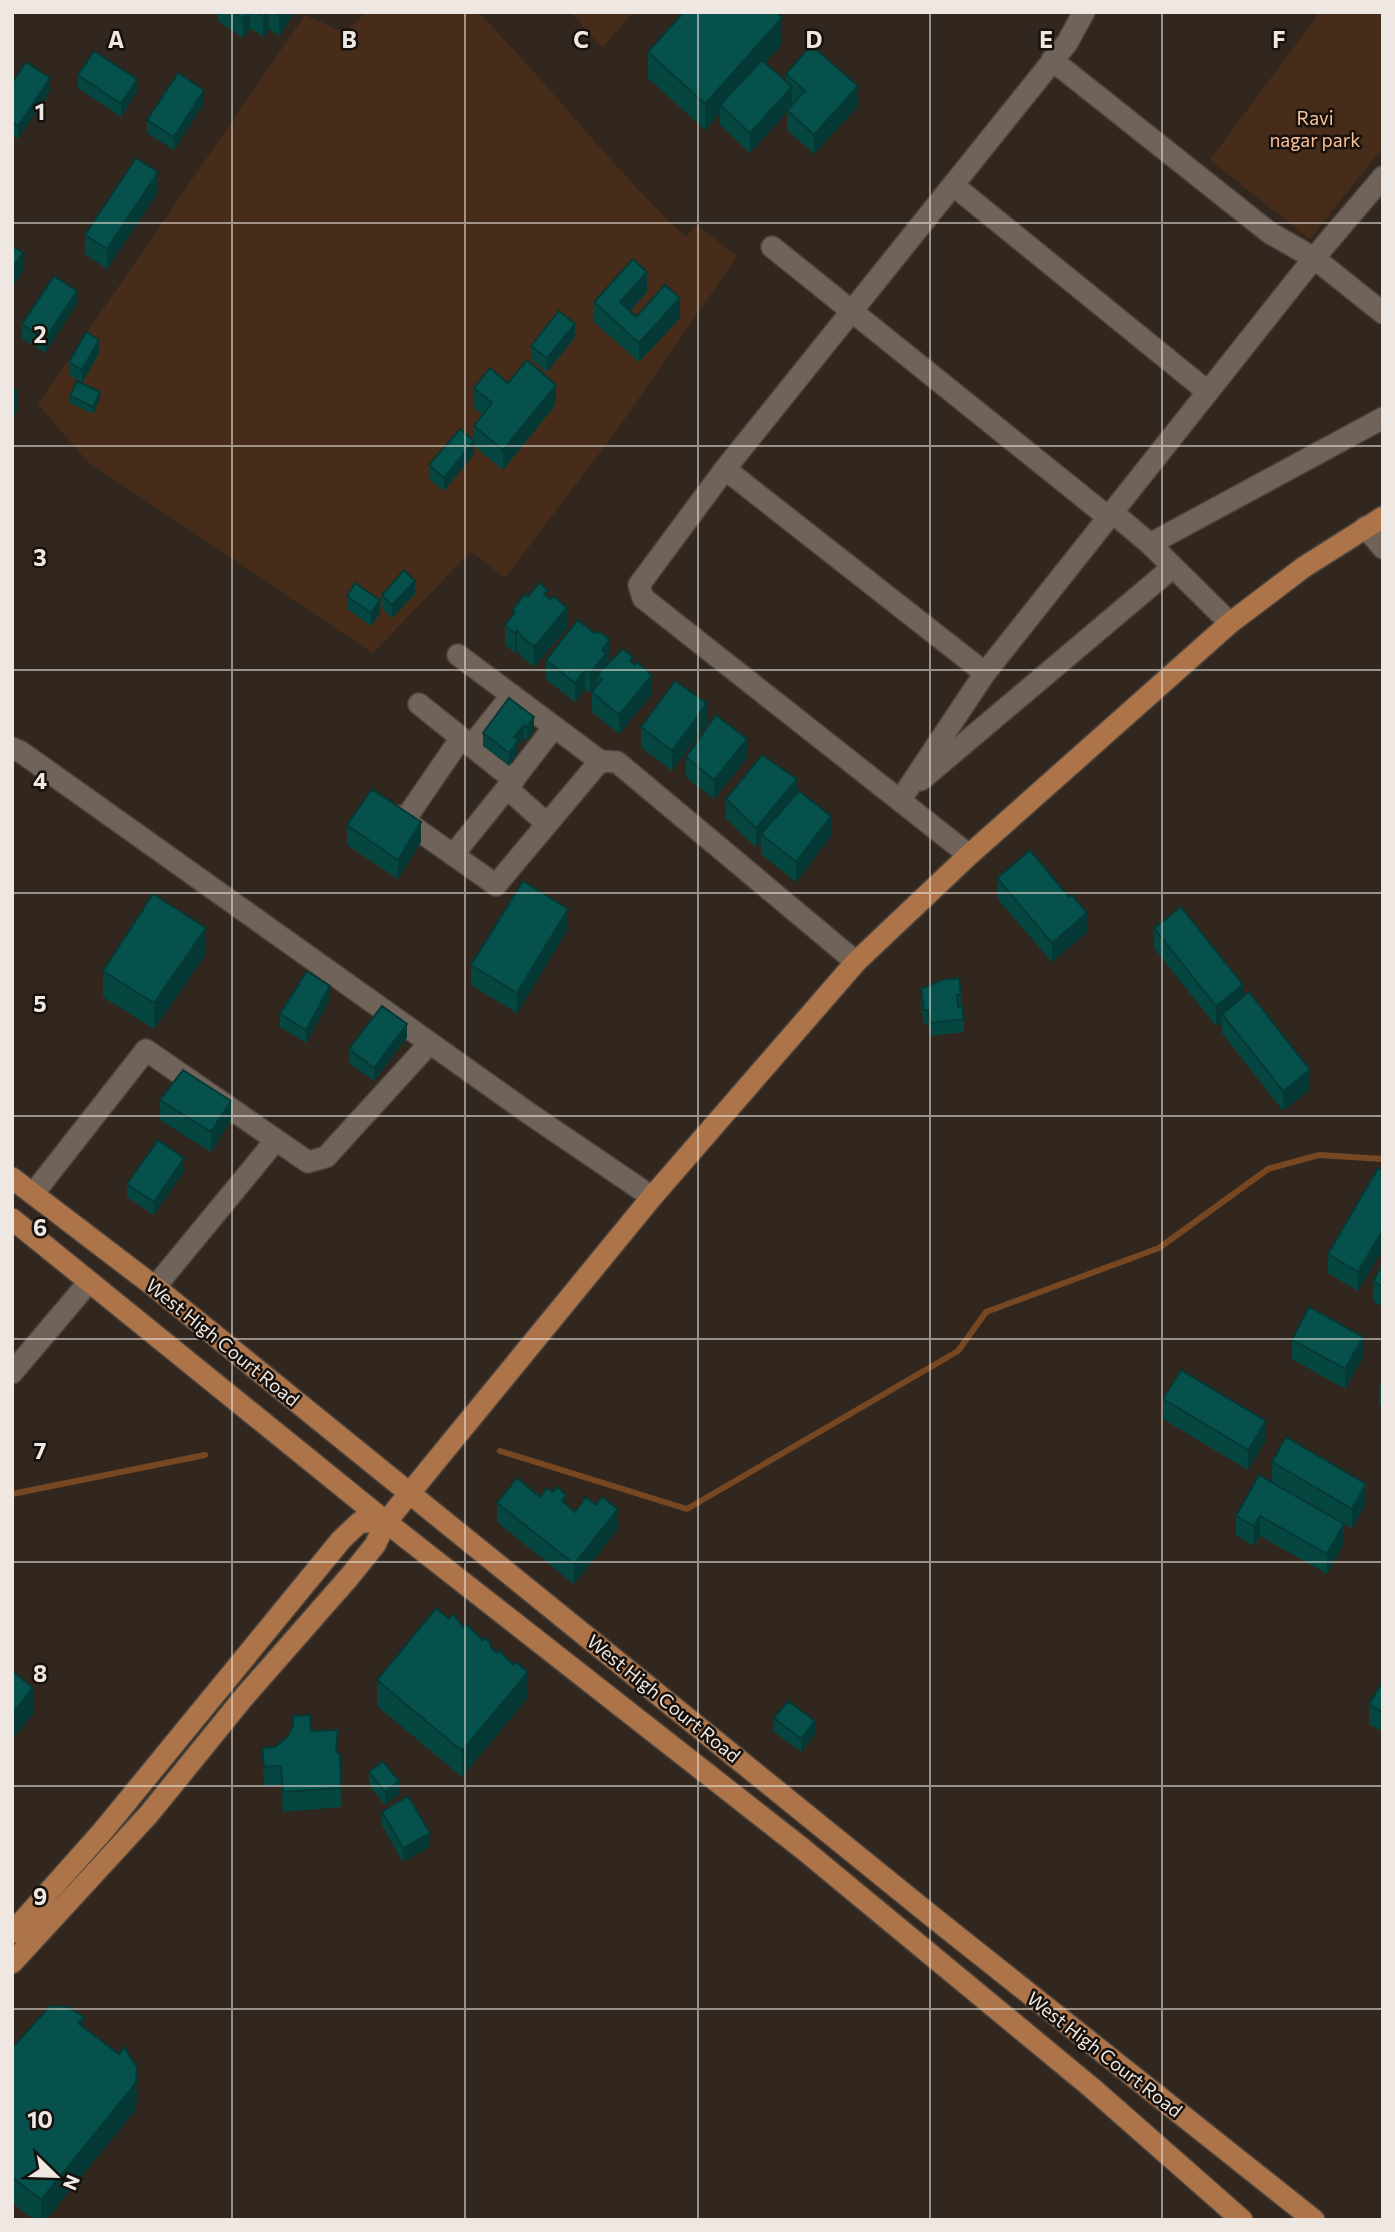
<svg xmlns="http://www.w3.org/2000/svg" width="1395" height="2232" viewBox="0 0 1395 2232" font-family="Commissioner,sans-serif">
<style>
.green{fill:#472d19}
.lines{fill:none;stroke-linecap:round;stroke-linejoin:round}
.stream{stroke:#764721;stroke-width:6}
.minor-casing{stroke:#4c433c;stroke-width:24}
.major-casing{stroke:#4c433c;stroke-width:24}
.minor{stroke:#70635a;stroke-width:21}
.major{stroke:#ac7448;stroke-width:21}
.wall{fill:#064641}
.shaded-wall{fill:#053935}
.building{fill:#07514c;stroke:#053935;stroke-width:2}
.grid{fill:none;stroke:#efe7e2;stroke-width:2;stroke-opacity:0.55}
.labels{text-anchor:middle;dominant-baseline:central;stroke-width:5;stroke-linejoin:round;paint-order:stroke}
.park-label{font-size:19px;fill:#fec196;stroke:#16110d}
.street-label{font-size:19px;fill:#efe7e2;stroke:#16110d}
.grid-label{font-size:23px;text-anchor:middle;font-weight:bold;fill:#efe7e2;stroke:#16110d;stroke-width:5;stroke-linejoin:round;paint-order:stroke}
</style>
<rect width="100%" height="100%" fill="#32271f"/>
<path class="green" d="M 366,12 L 478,12 C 550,85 611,167 686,237 L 696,225 L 737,256 L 617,430 L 505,578 L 471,551 L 373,653 L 88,462 L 38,404 L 305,15 L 345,33 Z
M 571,12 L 633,12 L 602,48 Z
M 1320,12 L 1383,12 L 1383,147 L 1310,239 L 1210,160 Z"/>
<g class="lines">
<path class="stream" d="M 500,1451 L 687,1509 L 958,1351 L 986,1312 L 1159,1248 L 1268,1169 L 1319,1155 L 1383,1159
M 12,1494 L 205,1455"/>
<defs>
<path id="minor" d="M 1052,60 L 1270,233 L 1314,258 L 1383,313
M 953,185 L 1208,392
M 772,247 L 1108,517
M 725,469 L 985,673
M 1112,512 L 1150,544 L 1230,623
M 1365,527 L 1383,548
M 1150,544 L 1383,418
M 458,655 L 600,761 L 617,762 L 856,962
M 419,704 L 514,780
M 471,746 L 512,695
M 12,748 L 21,752 L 527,1112 L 652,1197
M 921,780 L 1173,567
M 507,788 L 554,727
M 901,799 L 985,673 L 1314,258 L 1383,177
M 398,816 L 496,885 L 600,761
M 404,821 L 461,738
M 453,855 L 507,788 L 547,824
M 969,855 L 643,598 L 639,585 L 725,469 L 1067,43 L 1084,12
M 33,1194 L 146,1050 L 308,1162 L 326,1157 L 430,1043
M 155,1287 L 276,1140
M 12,1373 L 89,1282"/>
<path id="major" d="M 12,1178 L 155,1287 L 934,1918 L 1314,2220
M 12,1219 L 386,1522 L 803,1849 L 1092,2088 L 1242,2220
M 12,1933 L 102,1832 L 341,1540 L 360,1522 L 386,1522
M 12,1963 L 149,1814 L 244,1697 L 350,1576 L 375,1545 L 386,1522 L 652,1197 L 856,962 L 969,855 L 1230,623 L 1304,567 L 1383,517"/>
</defs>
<use href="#minor" class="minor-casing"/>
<use href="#major" class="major-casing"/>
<use href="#minor" class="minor"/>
<use href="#major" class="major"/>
</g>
<path class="wall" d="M 218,12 L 295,12 L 279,36 L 269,29 L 263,37 L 250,28 L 243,38 L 218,21 Z
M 782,44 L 765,63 L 786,82 L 786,74 L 858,106 L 814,154 L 787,130 L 787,112 L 750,153 L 720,125 L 720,113 L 705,130 L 648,78 L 648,52 Z
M 78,75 L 137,92 L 121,117 L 78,88 Z
M 12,83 L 50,91 L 18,139 L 12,135 Z
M 204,103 L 174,150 L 147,133 L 147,120 Z
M 158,192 L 107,269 L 85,254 L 85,235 Z
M 647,292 L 630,311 L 636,317 L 680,318 L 639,362 L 594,322 L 594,302 Z
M 77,304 L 45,353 L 22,338 L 22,324 Z
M 575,337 L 547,372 L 531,359 L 531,346 Z
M 99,353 L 82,383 L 69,375 L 69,362 Z
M 508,383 L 556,404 L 503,470 L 474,446 L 474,454 L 444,491 L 429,479 L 429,465 L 474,441 L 474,426 L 482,415 L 474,407 L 474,388 Z
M 70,396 L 100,398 L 93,414 L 70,403 Z
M 415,594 L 392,618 L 382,608 L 382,595 Z
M 347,596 L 380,613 L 371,626 L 347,609 Z
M 528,597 L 548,597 L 567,628 L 534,667 L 522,657 L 517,650 L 515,653 L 505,645 L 505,626 L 513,616 L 513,610 Z
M 610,659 L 606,664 L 606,666 L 633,664 L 652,694 L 619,734 L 592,712 L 592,692 L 597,686 L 597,684 L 590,693 L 585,689 L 575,702 L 546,679 L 546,660 Z
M 509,698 L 534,730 L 527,741 L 524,738 L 518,745 L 518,753 L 509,766 L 483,746 L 483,733 Z
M 707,723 L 672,771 L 641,747 L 641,727 Z
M 686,757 L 747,758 L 714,799 L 686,777 Z
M 797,794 L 831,836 L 796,882 L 761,854 L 761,841 L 756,847 L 726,819 L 726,799 Z
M 347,825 L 421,842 L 398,879 L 347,845 Z
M 997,878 L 1087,932 L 1052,962 L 997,898 Z
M 1154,928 L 1243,997 L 1310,1089 L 1283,1111 L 1222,1033 L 1222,1022 L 1216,1026 L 1154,948 Z
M 568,929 L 517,1013 L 471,985 L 471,965 Z
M 206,954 L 154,1029 L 103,997 L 103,971 Z
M 921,989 L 961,994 L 961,1006 L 964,1019 L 964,1032 L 930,1036 L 928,1023 L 924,1024 L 921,1002 Z
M 330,999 L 306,1043 L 280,1027 L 280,1014 Z
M 407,1037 L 374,1081 L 349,1063 L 349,1049 Z
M 160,1100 L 231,1120 L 211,1152 L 160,1120 Z
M 1378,1168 L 1358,1291 L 1328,1273 L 1328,1254 Z
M 184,1171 L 154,1215 L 127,1197 L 127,1184 Z
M 1383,1264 L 1383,1307 L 1373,1301 L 1373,1281 Z
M 1292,1340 L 1363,1357 L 1345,1389 L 1292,1359 Z
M 1383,1380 L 1383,1407 L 1379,1405 L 1379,1385 Z
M 1163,1399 L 1266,1440 L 1248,1470 L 1163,1419 Z
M 1272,1462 L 1366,1504 L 1352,1528 L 1344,1524 L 1344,1543 L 1327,1574 L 1260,1536 L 1254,1546 L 1236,1535 L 1236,1516 L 1330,1515 L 1272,1482 Z
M 540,1497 L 566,1505 L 575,1512 L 618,1529 L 574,1584 L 497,1522 L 497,1503 Z
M 449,1619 L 463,1627 L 491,1649 L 528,1697 L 462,1777 L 377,1706 L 377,1680 Z
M 1383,1681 L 1383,1732 L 1369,1724 L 1369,1704 Z
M 774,1718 L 815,1735 L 801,1752 L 774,1732 Z
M 311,1731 L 337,1753 L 341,1788 L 341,1807 L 283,1812 L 281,1785 L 264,1787 L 262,1748 L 275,1747 Z
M 369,1772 L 399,1794 L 385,1805 L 369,1785 Z
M 382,1812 L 430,1846 L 403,1862 L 382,1825 Z
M 84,2028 L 137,2093 L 136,2109 L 46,2220 L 34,2220 L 12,2203 L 12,2046 Z"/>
<path class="shaded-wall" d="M 248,12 L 250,12 L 250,28 L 243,38 L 243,19 Z
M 267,12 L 269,12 L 269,29 L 263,37 L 263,17 Z
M 281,12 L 295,12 L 279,36 L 279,16 Z
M 782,18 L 782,44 L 724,109 L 720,105 L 720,113 L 705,130 L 705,104 Z
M 50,78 L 50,91 L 18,139 L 18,126 Z
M 137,79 L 137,92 L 121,117 L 121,104 Z
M 858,86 L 858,106 L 814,154 L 814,135 Z
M 792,87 L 792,107 L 787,110 L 787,112 L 750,153 L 750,133 Z
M 204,90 L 204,103 L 174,150 L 174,137 Z
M 158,172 L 158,192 L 107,269 L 107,249 Z
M 23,253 L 23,272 L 12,288 L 12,268 Z
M 647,272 L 647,292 L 620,322 L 620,302 Z
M 77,291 L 77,304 L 45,353 L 45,339 Z
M 680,298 L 680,318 L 639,362 L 639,343 Z
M 575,324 L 575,337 L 547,372 L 547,358 Z
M 99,340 L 99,353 L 82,383 L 82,370 Z
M 556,385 L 556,404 L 503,470 L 503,450 Z
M 14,387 L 14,395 L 17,391 L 17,411 L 12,418 L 12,398 Z
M 100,392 L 100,398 L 93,414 L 93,407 Z
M 474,441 L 474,454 L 444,491 L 444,478 Z
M 415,581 L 415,594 L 392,618 L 392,605 Z
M 380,600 L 380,613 L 371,626 L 371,613 Z
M 567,608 L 567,628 L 534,667 L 534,647 Z
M 517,630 L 517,650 L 515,653 L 515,633 Z
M 610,640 L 610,659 L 606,664 L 606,673 L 597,675 L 597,684 L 590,693 L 590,673 L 602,650 Z
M 585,670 L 585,689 L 575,702 L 575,683 Z
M 652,675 L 652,694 L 619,734 L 619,715 Z
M 707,703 L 707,723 L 672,771 L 672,751 Z
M 534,717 L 534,730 L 527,741 L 527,727 Z
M 524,725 L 524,738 L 518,745 L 518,753 L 509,766 L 509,753 L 514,737 Z
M 747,739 L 747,758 L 714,799 L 714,780 Z
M 797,779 L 797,799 L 761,834 L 761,841 L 756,847 L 756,828 Z
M 831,816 L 831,836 L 796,882 L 796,862 Z
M 421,822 L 421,842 L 398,879 L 398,860 Z
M 568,909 L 568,929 L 517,1013 L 517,993 Z
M 1087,913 L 1087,932 L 1052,962 L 1052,943 Z
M 206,928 L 206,954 L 154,1029 L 154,1003 Z
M 1243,985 L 1243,1005 L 1222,1014 L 1222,1022 L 1216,1026 L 1216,1006 Z
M 330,986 L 330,999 L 306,1043 L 306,1030 Z
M 407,1024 L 407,1037 L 374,1081 L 374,1068 Z
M 1310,1070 L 1310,1089 L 1283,1111 L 1283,1091 Z
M 231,1101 L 231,1120 L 211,1152 L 211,1132 Z
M 184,1158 L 184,1171 L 154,1215 L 154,1202 Z
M 1383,1230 L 1383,1250 L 1358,1291 L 1358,1272 Z
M 1363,1337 L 1363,1357 L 1345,1389 L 1345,1369 Z
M 1266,1421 L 1266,1440 L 1248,1470 L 1248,1450 Z
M 1366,1484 L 1366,1504 L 1352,1528 L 1352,1509 Z
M 566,1495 L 566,1514 L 562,1501 Z
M 618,1509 L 618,1529 L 574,1584 L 574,1564 Z
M 1260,1516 L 1260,1536 L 1254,1546 L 1254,1526 Z
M 1344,1524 L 1344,1543 L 1327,1574 L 1327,1554 Z
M 528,1672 L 528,1697 L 462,1777 L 462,1751 Z
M 33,1688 L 33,1714 L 12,1740 L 12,1714 Z
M 815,1721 L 815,1735 L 801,1752 L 801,1739 Z
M 399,1781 L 399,1794 L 385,1805 L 385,1792 Z
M 430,1833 L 430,1846 L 403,1862 L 403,1848 Z
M 84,2017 L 84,2043 L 78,2023 Z
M 137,2067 L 136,2109 L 46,2220 L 41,2220 L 41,2200 Z"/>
<path class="building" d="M 234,12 L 248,12 L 243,19 Z
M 256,12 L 267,12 L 263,17 Z
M 273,12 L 281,12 L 279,16 Z
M 684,12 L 776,12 L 782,18 L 705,104 L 648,52 Z
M 811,45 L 858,86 L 814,135 L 787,110 L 805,91 L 786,74 Z
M 94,51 L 137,79 L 121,104 L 78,75 Z
M 762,60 L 792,87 L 750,133 L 720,105 Z
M 26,62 L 50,78 L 18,126 L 12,122 L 12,83 Z
M 178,73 L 204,90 L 174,137 L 147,120 Z
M 136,158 L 158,172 L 107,249 L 85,235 Z
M 12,246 L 23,253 L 12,268 Z
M 633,259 L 647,272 L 620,302 L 636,317 L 665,285 L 680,298 L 639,343 L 594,302 Z
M 54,276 L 77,291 L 45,339 L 22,324 Z
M 559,311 L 575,324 L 547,358 L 531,346 Z
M 86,332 L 99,340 L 82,370 L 69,362 Z
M 527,360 L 556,385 L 503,450 L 474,426 L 492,403 L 474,388 L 490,368 L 508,383 Z
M 77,381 L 100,392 L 93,407 L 70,396 Z
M 12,386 L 14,387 L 13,389 L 17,391 L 12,398 Z
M 460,429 L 474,441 L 444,478 L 429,465 Z
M 404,570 L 415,581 L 392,605 L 382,595 Z
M 355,583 L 380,600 L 371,613 L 347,596 Z
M 539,583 L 548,590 L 544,594 L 550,599 L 554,597 L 567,608 L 534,647 L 522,637 L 517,630 L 515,633 L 505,626 L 515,612 L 513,610 L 525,594 L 528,597 Z
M 578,620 L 594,633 L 600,632 L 610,640 L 602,650 L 606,654 L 590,673 L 585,670 L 575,683 L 546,660 Z
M 623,649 L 633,657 L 630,661 L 635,665 L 637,662 L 652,675 L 619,715 L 592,692 L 602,679 L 597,675 Z
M 675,681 L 707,703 L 672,751 L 641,727 Z
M 509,698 L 534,717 L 527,727 L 524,725 L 514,737 L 518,740 L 509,753 L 483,733 Z
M 716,715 L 747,739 L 714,780 L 686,757 Z
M 762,755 L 797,779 L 756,828 L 726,799 Z
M 372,789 L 421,822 L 398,860 L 347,825 Z
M 799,791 L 831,816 L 796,862 L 761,834 Z
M 1030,850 L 1069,897 L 1072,895 L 1087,913 L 1052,943 L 997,878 Z
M 523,881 L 568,909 L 517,993 L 471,965 Z
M 153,894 L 206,928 L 154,1003 L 103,971 Z
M 1181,907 L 1243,985 L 1216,1006 L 1154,928 Z
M 307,971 L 330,986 L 306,1030 L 280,1014 Z
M 959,978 L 961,994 L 957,995 L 958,1007 L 962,1006 L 964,1019 L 930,1023 L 928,1010 L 924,1010 L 921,989 L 942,980 Z
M 1249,992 L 1310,1070 L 1283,1091 L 1222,1014 Z
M 382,1006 L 407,1024 L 374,1068 L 349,1049 Z
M 183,1070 L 231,1101 L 211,1132 L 160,1100 Z
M 158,1140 L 184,1158 L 154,1202 L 127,1184 Z
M 1378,1168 L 1383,1171 L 1383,1230 L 1358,1272 L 1328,1254 Z
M 1383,1264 L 1383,1287 L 1373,1281 Z
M 1309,1307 L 1363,1337 L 1345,1369 L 1292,1340 Z
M 1181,1370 L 1266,1421 L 1248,1450 L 1163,1399 Z
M 1286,1437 L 1366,1484 L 1352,1509 L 1272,1462 Z
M 1259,1475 L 1344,1524 L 1327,1554 L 1260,1516 L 1254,1526 L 1236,1516 Z
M 517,1478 L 540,1497 L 547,1488 L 553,1492 L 557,1487 L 566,1495 L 562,1501 L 575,1512 L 586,1497 L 596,1505 L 602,1497 L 618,1509 L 574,1564 L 497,1503 Z
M 436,1608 L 449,1619 L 453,1614 L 463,1627 L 468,1625 L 482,1640 L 485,1637 L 491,1645 L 491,1648 L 497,1653 L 499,1650 L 513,1665 L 516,1662 L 528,1672 L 462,1751 L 377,1680 Z
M 12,1671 L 33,1688 L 12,1714 Z
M 1383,1681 L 1383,1713 L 1369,1704 Z
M 788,1701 L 815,1721 L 801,1739 L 774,1718 Z
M 310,1715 L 311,1731 L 338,1730 L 336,1752 L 340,1754 L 341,1788 L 283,1792 L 281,1766 L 264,1767 L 262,1748 L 275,1747 L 288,1736 L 293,1726 L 293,1716 Z
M 383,1761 L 399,1781 L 385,1792 L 369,1772 Z
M 408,1796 L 430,1833 L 403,1848 L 382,1812 Z
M 50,2006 L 68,2007 L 84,2017 L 78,2023 L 119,2054 L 124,2047 L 137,2067 L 136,2083 L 41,2200 L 12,2177 L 12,2046 L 14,2046 Z"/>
<path class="grid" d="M 232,12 L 232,2220M 465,12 L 465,2220M 698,12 L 698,2220M 930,12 L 930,2220M 1162,12 L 1162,2220M 12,223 L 1383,223M 12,446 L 1383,446M 12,670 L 1383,670M 12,893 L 1383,893M 12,1116 L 1383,1116M 12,1339 L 1383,1339M 12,1562 L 1383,1562M 12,1786 L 1383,1786M 12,2009 L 1383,2009"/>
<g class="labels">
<g class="park-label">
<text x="1315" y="117">Ravi<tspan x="1315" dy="22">nagar park</tspan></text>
</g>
<g class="street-label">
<text transform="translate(223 1342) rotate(39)">West High Court Road</text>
<text transform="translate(664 1698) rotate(39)">West High Court Road</text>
<text transform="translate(1105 2054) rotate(38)">West High Court Road</text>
</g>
</g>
<g class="grid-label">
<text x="116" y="48">A</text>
<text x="349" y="48">B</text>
<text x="581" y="48">C</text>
<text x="814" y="48">D</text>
<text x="1046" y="48">E</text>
<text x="1279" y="48">F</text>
<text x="40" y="120">1</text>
<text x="40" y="343">2</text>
<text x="40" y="566">3</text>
<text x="40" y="789">4</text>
<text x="40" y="1012">5</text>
<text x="40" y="1236">6</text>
<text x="40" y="1459">7</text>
<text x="40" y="1682">8</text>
<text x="40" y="1905">9</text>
<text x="40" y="2128">10</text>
</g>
<rect width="1395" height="2232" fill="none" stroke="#efe7e2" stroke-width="28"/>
<g transform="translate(56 2176) rotate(113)" stroke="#16110d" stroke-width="5" paint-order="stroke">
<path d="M0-5L12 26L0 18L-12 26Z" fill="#efe7e2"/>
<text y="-10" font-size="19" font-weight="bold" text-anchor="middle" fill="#efe7e2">N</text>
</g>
</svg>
